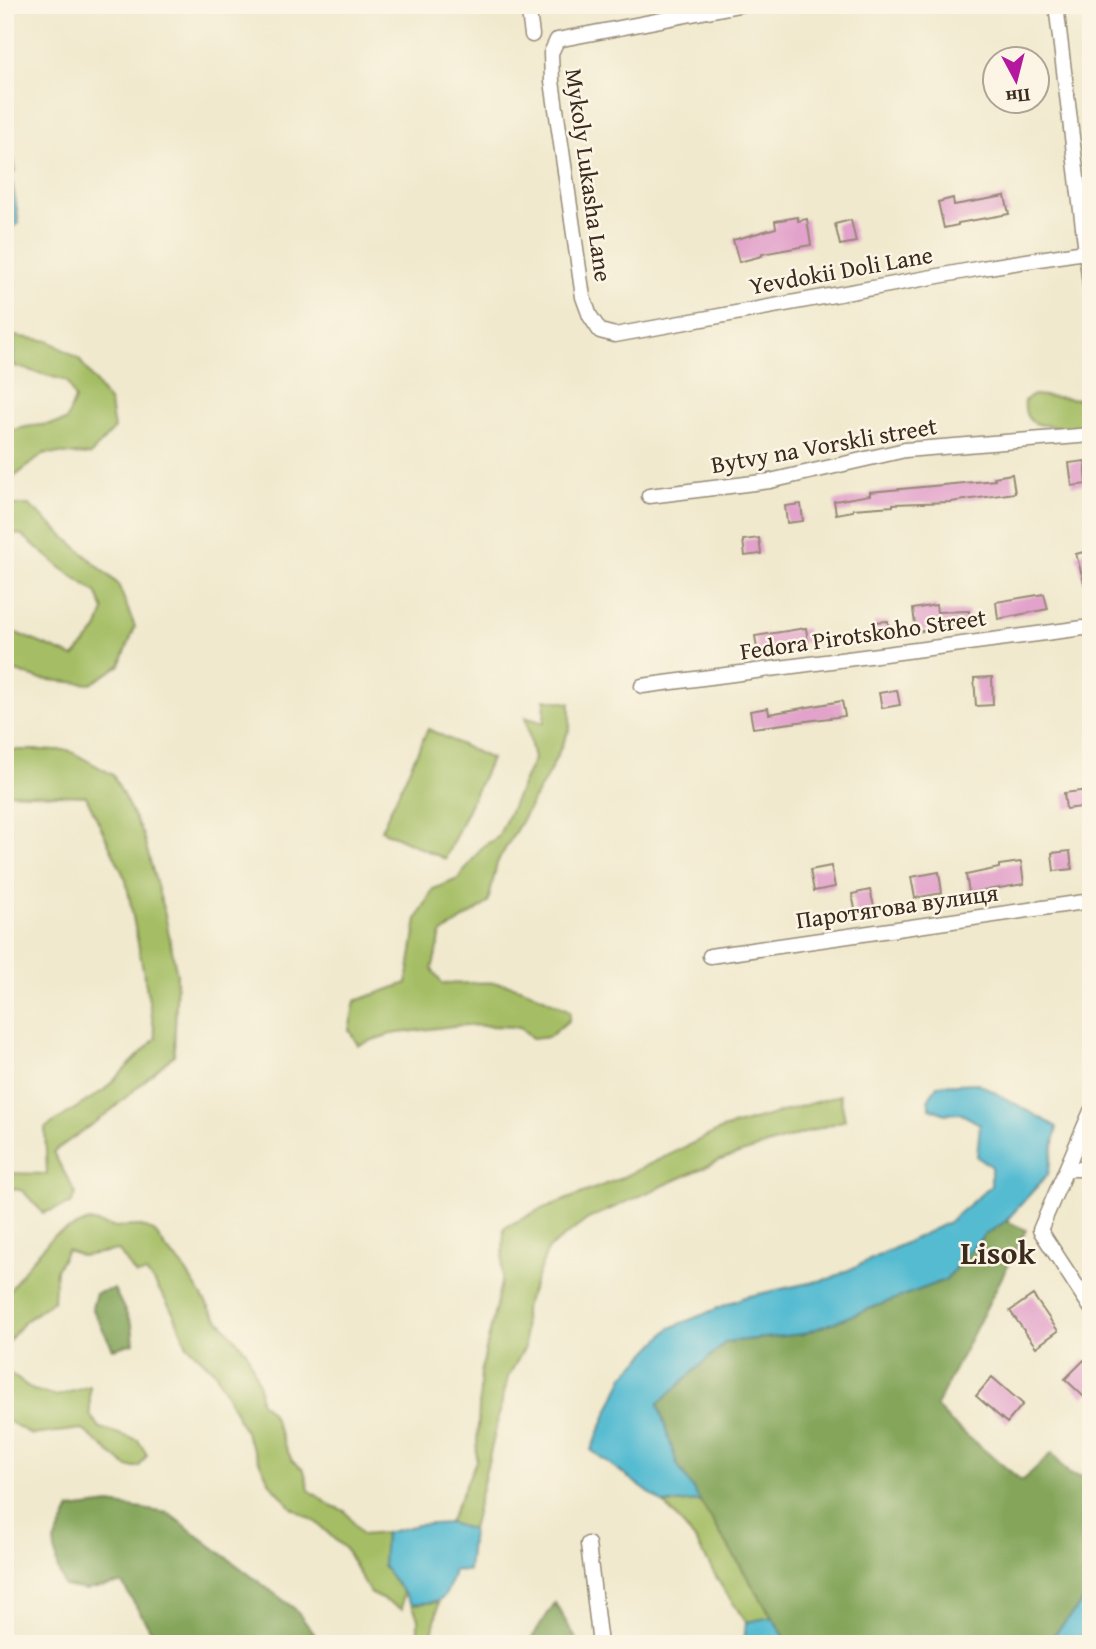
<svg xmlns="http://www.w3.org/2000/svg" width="1096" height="1649" viewBox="0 0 1096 1649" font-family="'Gentium Book Plus',serif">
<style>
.green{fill:#a5be65;stroke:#707442;stroke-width:2}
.forest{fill:#84a55a;stroke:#60683c;stroke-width:2}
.water{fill:#54bbd1;stroke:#487278;stroke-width:2}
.building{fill:#e2a2cb}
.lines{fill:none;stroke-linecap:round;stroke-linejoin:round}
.minor-casing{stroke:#968a76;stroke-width:17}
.minor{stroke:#fff;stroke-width:14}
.labels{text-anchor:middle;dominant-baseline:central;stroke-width:5;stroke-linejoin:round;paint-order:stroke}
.street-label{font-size:24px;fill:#3b2a1e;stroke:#fcf5e5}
.district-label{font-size:32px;font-weight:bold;fill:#3b2a1e;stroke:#fcf5e5}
</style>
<rect width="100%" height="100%" fill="#fcf5e5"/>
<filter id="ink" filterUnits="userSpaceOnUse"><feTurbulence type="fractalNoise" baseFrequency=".0143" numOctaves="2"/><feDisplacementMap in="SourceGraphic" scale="14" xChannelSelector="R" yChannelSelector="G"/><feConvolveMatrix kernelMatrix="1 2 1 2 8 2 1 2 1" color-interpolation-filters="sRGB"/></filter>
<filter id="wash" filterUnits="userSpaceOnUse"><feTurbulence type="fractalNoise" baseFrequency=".00686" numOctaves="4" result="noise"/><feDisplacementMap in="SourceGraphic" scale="28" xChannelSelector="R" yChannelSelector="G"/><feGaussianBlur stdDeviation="1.57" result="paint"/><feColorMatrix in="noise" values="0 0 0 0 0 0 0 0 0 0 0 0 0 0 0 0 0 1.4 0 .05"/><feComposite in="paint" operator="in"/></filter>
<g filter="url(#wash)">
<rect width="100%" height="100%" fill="#f0e9cd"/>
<path class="green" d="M 14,336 L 49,341 L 79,359 L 110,403 L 114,429 L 90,455 L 45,453 L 10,480 L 5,481 L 5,434 C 27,423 42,427 66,421 L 75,399 L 67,381 L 14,366 Z
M 1033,395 L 1091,400 L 1091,430 L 1066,432 L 1061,427 C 1041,425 1022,427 1025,400 Z
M 5,505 L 29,505 L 118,584 L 135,627 L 120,665 L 91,684 L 39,679 L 5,667 L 5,631 L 16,633 L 74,657 L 97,630 L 104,610 L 96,592 L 61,568 L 22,535 L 5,532 Z
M 545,699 L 570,703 L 570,728 L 549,773 L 497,863 L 488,903 L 441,934 L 432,969 L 442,983 C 461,985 480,981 498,983 C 524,986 547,1000 570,1011 L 569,1020 L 549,1037 L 533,1039 L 520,1027 L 461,1025 L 391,1034 L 358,1045 L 349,1030 L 355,1001 L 407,983 L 417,919 L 433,889 L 458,879 L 483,846 L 498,837 L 534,759 L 525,717 L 544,723 Z
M 428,729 L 491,759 L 445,859 L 381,830 Z
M 5,750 L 68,750 L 113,775 L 143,835 L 165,915 L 177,975 L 174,1055 L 108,1113 L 53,1152 L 76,1194 L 71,1204 L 43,1213 L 23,1191 L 5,1186 L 5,1173 L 47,1174 L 45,1128 L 104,1090 L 156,1038 L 126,880 L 86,796 L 5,793 Z
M 840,1095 L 845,1120 L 723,1159 L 588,1219 L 548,1249 L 524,1310 L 525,1347 L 508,1377 L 472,1530 L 449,1523 L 476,1461 L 481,1372 L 502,1278 L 504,1228 L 539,1210 L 619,1179 L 722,1129 Z
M 89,1221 L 113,1227 L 140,1226 L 154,1231 L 168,1251 L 182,1265 L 212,1312 L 247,1352 L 259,1384 L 260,1401 L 271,1412 L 292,1461 L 304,1470 L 309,1490 L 330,1505 L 345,1511 L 362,1535 L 385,1533 L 383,1566 L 403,1592 L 402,1609 L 370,1593 L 345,1549 L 316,1522 L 292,1508 L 270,1483 L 216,1373 L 187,1345 L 174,1314 L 155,1283 L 146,1273 L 136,1275 L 118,1250 L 83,1256 L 67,1250 L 56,1270 L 54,1300 L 23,1323 L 5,1346 L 5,1297 L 27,1266 L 54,1235 Z
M 5,1370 L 33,1390 L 57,1396 L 90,1386 L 90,1415 L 100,1428 L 138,1440 L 147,1455 L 139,1467 L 127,1467 L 82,1429 L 32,1435 L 5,1419 Z
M 700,1501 L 772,1617 L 746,1622 L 722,1587 L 696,1541 L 665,1504 Z
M 439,1602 L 431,1640 L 433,1644 L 418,1644 L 418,1618 L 412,1604 Z"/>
<path class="forest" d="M 1006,1221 L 1026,1230 L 936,1406 L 950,1422 L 1022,1481 L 1052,1453 L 1069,1474 L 1091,1478 L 1091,1592 L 1046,1644 L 789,1644 L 677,1464 L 658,1404 L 726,1342 L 803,1334 L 945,1280 L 983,1236 Z
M 114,1289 L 132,1325 L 134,1343 L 113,1349 L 92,1308 L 96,1293 Z
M 110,1504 L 168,1513 L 295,1609 L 322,1644 L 159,1644 L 122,1583 L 86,1590 L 64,1586 L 57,1566 L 54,1542 L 70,1509 Z
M 555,1603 L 579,1644 L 528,1644 Z"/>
<path class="water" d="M 5,155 L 12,158 L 15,171 L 11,176 L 19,223 L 11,228 L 5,258 Z
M 5,305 C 12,329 22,356 5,377 Z
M 978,1083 L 1057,1127 L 1048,1174 L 1006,1221 L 983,1236 L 945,1280 L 803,1334 L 726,1342 L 658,1404 L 677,1464 L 700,1501 L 664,1504 L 591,1450 L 624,1376 L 670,1328 L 745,1297 L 832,1278 L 947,1223 L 991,1186 L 991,1166 L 977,1157 L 980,1124 L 960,1113 L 945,1114 L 930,1108 L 928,1100 L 937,1085 Z
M 449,1523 L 472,1530 L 468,1571 L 454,1570 C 445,1603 445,1601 412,1604 L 383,1566 L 385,1533 L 417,1525 Z
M 1091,1592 L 1091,1625 L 1082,1633 L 1079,1644 L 1046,1644 Z
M 772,1617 L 789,1644 L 744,1644 L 746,1622 Z"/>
<g id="blocks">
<path class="building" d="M 1005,196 L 1009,214 L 958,223 L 958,225 L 944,228 L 938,202 L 953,198 L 954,205 Z
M 798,217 L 798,221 L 807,219 L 811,245 L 762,254 L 762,256 L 739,262 L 733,240 L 776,228 L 775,221 Z
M 851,220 L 856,242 L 840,245 L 835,224 Z
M 1085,461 L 1087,484 L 1072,486 L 1069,463 Z
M 1012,474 L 1015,493 L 951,502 L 893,504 L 893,506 L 853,509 L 853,511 L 836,514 L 834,501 L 870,495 L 870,492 L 995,480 L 994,477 Z
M 801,504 L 803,521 L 787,523 L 785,506 Z
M 759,538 L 761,554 L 745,556 L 743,540 Z
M 1091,550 L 1091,592 L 1087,593 L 1076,554 Z
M 1044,594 L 1048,609 L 998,619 L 996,602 Z
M 936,605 L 937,612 L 969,611 L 969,624 L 939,625 L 940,628 L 916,632 L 913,609 Z
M 888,621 L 888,636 L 874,636 L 874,622 Z
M 806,628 L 808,642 L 774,646 L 775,652 L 758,655 L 755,636 Z
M 992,677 L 993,705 L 976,706 L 974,678 Z
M 897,690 L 900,705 L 882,708 L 879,693 Z
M 842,701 L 845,716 L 753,728 L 750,711 L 768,708 L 769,714 Z
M 1088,790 L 1090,806 L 1066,809 L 1064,793 Z
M 1070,851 L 1072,869 L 1054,871 L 1052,853 Z
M 1021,862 L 1024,884 L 969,893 L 966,875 L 999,868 L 999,865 Z
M 831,866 L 835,887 L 814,891 L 810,870 Z
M 939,872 L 942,893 L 915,898 L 911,877 Z
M 870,890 L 875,910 L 856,914 L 852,894 Z
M 1033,1295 L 1058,1331 L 1036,1347 L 1010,1311 Z
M 1084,1360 L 1091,1366 L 1091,1391 L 1084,1397 L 1065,1379 Z
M 992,1377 L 1023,1404 L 1007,1423 L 976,1396 Z"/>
</g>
</g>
<g filter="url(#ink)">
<use href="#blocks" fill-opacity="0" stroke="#968a76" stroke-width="2"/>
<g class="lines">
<defs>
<path id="minor" d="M 528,5 L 532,35
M 739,5 L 557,40 L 551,53 L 552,81 L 583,297 L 590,316 L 600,331 L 615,335 L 982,268 L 1091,251
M 1056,5 L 1091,293
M 649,496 L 770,481 L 905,450 L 1091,435
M 642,686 L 1091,627
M 710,956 L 1091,901
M 1091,1111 L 1040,1230 L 1091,1308
M 1066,1169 L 1091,1169
M 588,1544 L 600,1644"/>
</defs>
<use href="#minor" class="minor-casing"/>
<use href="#minor" class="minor"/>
</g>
</g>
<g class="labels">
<g class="street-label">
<text transform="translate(589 175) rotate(82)">Mykoly Lukasha Lane</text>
<text transform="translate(841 270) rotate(-10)">Yevdokii Doli Lane</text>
<text transform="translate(824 445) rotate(-10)">Bytvy na Vorskli street</text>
<text transform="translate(863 634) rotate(-8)">Fedora Pirotskoho Street</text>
<text transform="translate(897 906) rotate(-8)">Паротягова вулиця</text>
</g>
<g class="district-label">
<text x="998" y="1252">Lisok</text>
</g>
</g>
<rect width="1096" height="1649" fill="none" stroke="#fcf5e5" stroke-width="28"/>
<g transform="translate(1016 80) rotate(173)"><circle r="33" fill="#fcf5e5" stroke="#afa495" stroke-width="2"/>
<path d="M0-5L12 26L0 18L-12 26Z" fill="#b5179e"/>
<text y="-10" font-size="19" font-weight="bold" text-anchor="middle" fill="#3b2a1e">Пн</text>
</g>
</svg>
